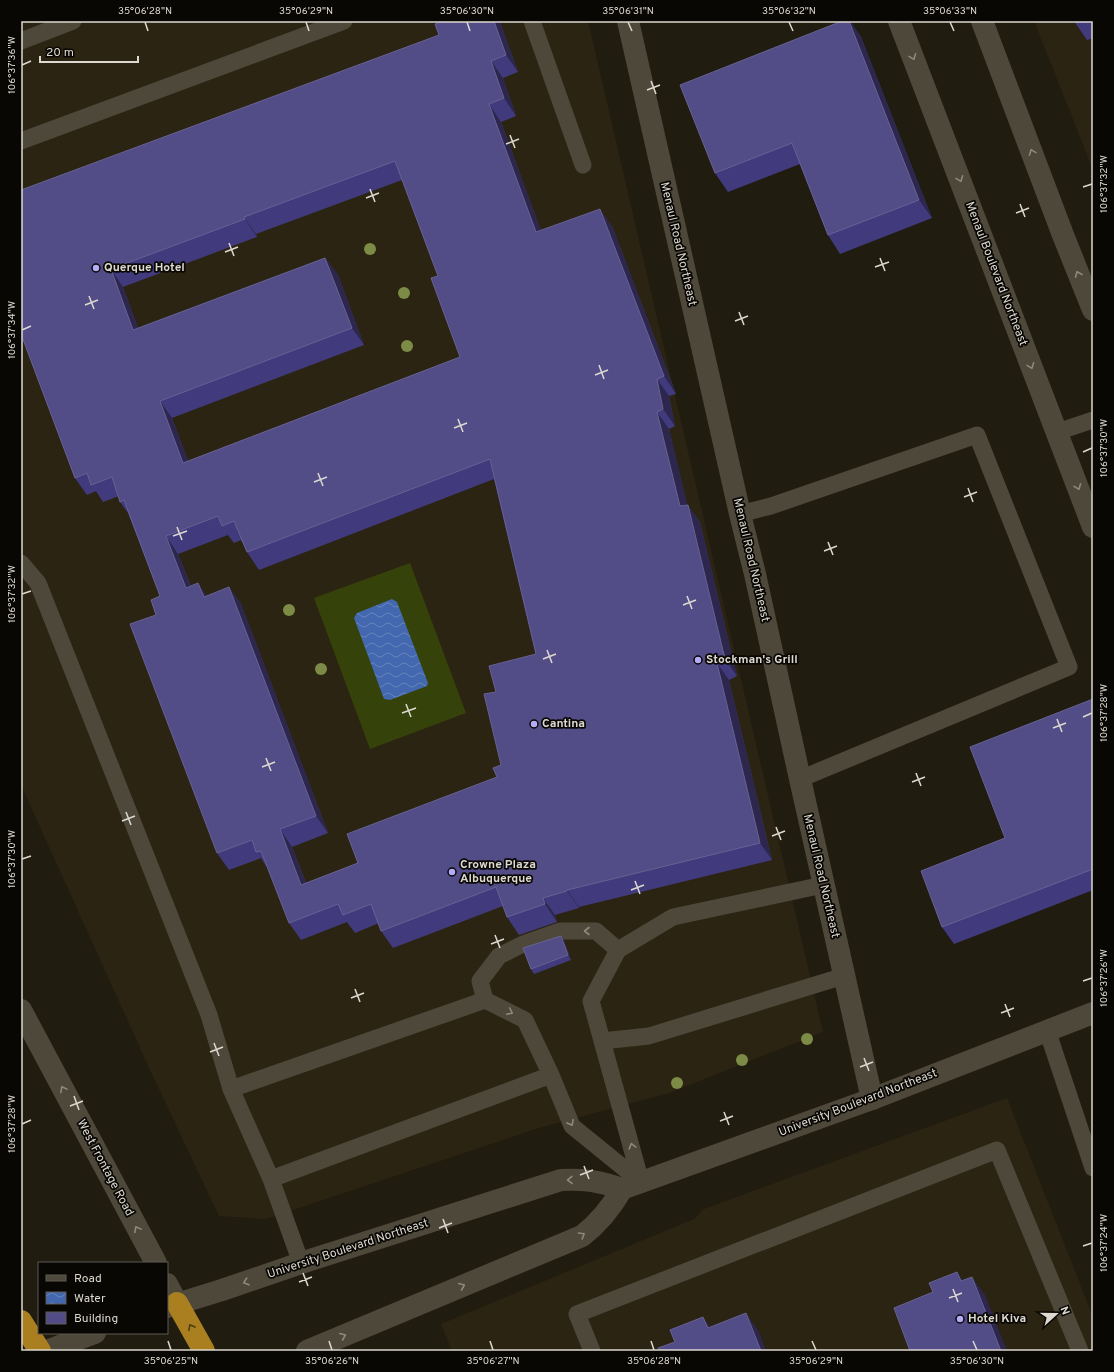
<svg xmlns="http://www.w3.org/2000/svg" width="1114" height="1372" viewBox="0 0 1114 1372" font-family="Overpass,sans-serif">
<style>
.built{fill:#2c2412}
.pitch{fill:#35420a}
.water{fill:url(#water-waves)}
.lines{fill:none;stroke-linecap:round;stroke-linejoin:round}
.service{stroke:#4e483b;stroke-width:17}
.minor{stroke:#4e483b;stroke-width:22}
.secondary{stroke:#4e483b;stroke-width:22}
.motorway{stroke:#a97f20;stroke-width:22}
.tree{fill:#7c8b45}
.wall{fill:#413b7e;fill-rule:evenodd}
.shaded-wall{fill:#2d274e}
.building{fill:#524c87;stroke:#676293;fill-rule:evenodd}
.oneway{stroke:#8e897e}
.oneway2{stroke:#513d10}
.ticks{fill:none;stroke:#ddd9d1;stroke-width:1.5}
.poi-dot{fill:#b4acf9;stroke:#090703;stroke-width:1.5}
.labels{text-anchor:middle;dominant-baseline:central;stroke-width:3.5;stroke-linejoin:round;paint-order:stroke}
.street-label{font-size:12px;fill:#ddd9d1;stroke:#090703}
.poi-label{font-size:12px;font-weight:bold;fill:#ddd9d1;stroke:#090703;text-anchor:start}
.neatline{fill:none;stroke:#ddd9d1;stroke-width:1.5}
.ticks-label{font-size:10px;text-anchor:middle;fill:#ddd9d1}
</style>
<defs>
<pattern id="water-waves" width="16" height="10" patternUnits="userSpaceOnUse"><rect width="16" height="10" fill="#4368af"/><path d="M0 5q4-4 8 0t8 0" fill="none" stroke="#6784bc"/></pattern>
</defs>
<rect width="100%" height="100%" fill="#211c10"/>
<path class="built" d="M 21,21 L 588,21 L 823,1032 L 669,1093 L 542,1127 L 266,1219 L 219,1216 L 151,1072 L 21,785 Z
M 1034,21 L 1093,21 L 1093,172 L 1086,152 Z
M 1007,1098 L 1093,1317 L 1093,1351 L 452,1351 L 441,1324 L 694,1219 L 704,1209 Z"/>
<path class="pitch" d="M 410,563 L 466,713 L 370,749 L 314,598 Z"/>
<path class="water" d="M 392,599 L 397,602 L 428,683 L 427,686 L 390,700 L 384,699 L 354,618 L 357,613 Z"/>
<g class="lines">
<path class="service" d="M 532,21 L 583,165
M 21,41 L 73,21
M 21,141 L 344,21
M 1057,432 L 1093,420
M 740,514 L 771,506 L 977,435 L 1069,667 L 800,779
M 21,563 L 38,583 L 209,1015 L 231,1089 L 271,1179 L 301,1263
M 618,950 L 596,931 L 560,931 L 523,944 L 499,956 L 480,981 L 485,1000 L 525,1020 L 551,1075 L 572,1126 L 641,1182 L 591,1001 L 618,950 L 673,917 L 823,885
M 1047,1030 L 1093,1168
M 602,1041 L 649,1036 L 844,976
M 231,1089 L 485,1000
M 271,1179 L 551,1075
M 592,1351 L 577,1314 L 997,1150 L 1080,1351"/>
<path class="minor" d="M 628,21 L 740,514 L 755,574 L 800,779 L 872,1099"/>
<path class="secondary" d="M 899,21 L 1093,527
M 982,21 L 1063,235 L 1093,310
M 21,1010 L 156,1263
M 167,1284 L 177,1303
M 167,1307 L 222,1290 L 301,1263 L 561,1180 C 584,1179 600,1181 622,1189
M 46,1351 L 95,1333
M 307,1351 L 582,1236 C 599,1223 611,1208 622,1189 L 872,1099 L 1093,1013"/>
<path class="motorway" d="M 177,1303 L 204,1351
M 21,1321 L 40,1351"/>
</g>
<g class="tree">
<circle cx="370" cy="249" r="6"/>
<circle cx="404" cy="293" r="6"/>
<circle cx="407" cy="346" r="6"/>
<circle cx="289" cy="610" r="6"/>
<circle cx="321" cy="669" r="6"/>
<circle cx="807" cy="1039" r="6"/>
<circle cx="742" cy="1060" r="6"/>
<circle cx="677" cy="1083" r="6"/>
</g>
<path class="wall" d="M 443,21 L 499,21 L 500,22 L 518,72 L 503,78 L 516,116 L 501,122 L 541,231 L 612,226 L 676,394 L 669,396 L 675,426 L 669,429 L 687,505 L 700,522 L 737,676 L 729,680 L 772,860 L 579,907 L 579,908 L 555,915 L 557,922 L 519,935 L 507,917 L 503,906 L 393,948 L 381,931 L 379,923 L 355,933 L 347,922 L 301,940 L 289,923 L 268,869 L 261,858 L 229,870 L 217,853 L 156,615 L 160,596 L 128,513 L 120,502 L 119,496 L 103,502 L 96,491 L 87,495 L 75,478 L 21,334 L 439,35 ZM 402,180 L 438,276 L 460,357 L 188,461 L 172,418 L 364,345 L 338,275 L 325,258 L 138,328 L 123,287 L 257,237 L 256,234 ZM 494,479 L 536,654 L 497,777 L 358,863 L 306,883 L 292,847 L 328,833 L 241,604 L 229,587 L 207,596 L 191,586 L 178,554 L 228,535 L 234,543 L 241,540 L 247,552 L 259,570 Z
M 842,21 L 850,21 L 861,37 L 932,218 L 840,254 L 828,235 L 800,164 L 728,192 L 715,173 Z
M 1074,21 L 1093,21 L 1093,38 L 1087,40 Z
M 1093,699 L 1093,890 L 954,944 L 942,927 L 1005,838 Z
M 564,941 L 571,960 L 534,974 L 531,969 Z"/>
<path class="shaded-wall" d="M 494,21 L 499,21 L 500,22 L 518,72 L 506,55 Z
M 849,21 L 850,21 L 861,37 L 932,218 L 919,200 Z
M 491,61 L 503,78 L 516,116 L 504,98 Z
M 489,104 L 501,122 L 548,250 L 536,232 Z
M 600,209 L 612,226 L 676,394 L 664,376 Z
M 244,217 L 256,234 L 257,237 L 245,219 Z
M 325,258 L 338,275 L 364,345 L 352,328 Z
M 111,269 L 123,287 L 145,347 L 133,330 Z
M 657,379 L 669,396 L 675,426 L 663,409 Z
M 160,401 L 172,418 L 195,480 L 183,463 Z
M 657,412 L 669,429 L 692,523 L 680,506 Z
M 688,505 L 700,522 L 737,676 L 725,659 Z
M 166,536 L 178,554 L 198,605 L 186,588 Z
M 198,583 L 210,600 L 204,597 Z
M 229,587 L 241,604 L 328,833 L 316,816 Z
M 717,663 L 729,680 L 772,860 L 760,843 Z
M 280,829 L 292,847 L 313,902 L 301,885 Z
M 567,890 L 579,907 L 579,908 L 567,891 Z
M 543,898 L 555,915 L 557,922 L 545,904 Z
M 561,936 L 564,941 L 571,960 L 568,955 Z
M 957,1272 L 970,1290 L 961,1281 Z
M 972,1277 L 985,1295 L 1007,1351 L 1001,1351 Z
M 746,1313 L 759,1332 L 766,1351 L 761,1351 Z
M 703,1317 L 716,1336 L 708,1328 Z"/>
<path class="building" d="M 443,21 L 494,21 L 506,55 L 491,61 L 504,98 L 489,104 L 536,232 L 600,209 L 664,376 L 657,379 L 663,409 L 657,412 L 680,506 L 688,505 L 725,659 L 717,663 L 760,843 L 567,890 L 567,891 L 543,898 L 545,904 L 507,917 L 496,887 L 381,931 L 371,904 L 343,915 L 338,904 L 289,923 L 261,851 L 256,852 L 252,840 L 217,853 L 130,624 L 156,615 L 151,600 L 160,596 L 124,500 L 120,502 L 112,477 L 91,485 L 87,473 L 75,478 L 21,334 L 21,190 L 439,35 L 435,24 ZM 395,161 L 438,276 L 431,278 L 460,357 L 183,463 L 160,401 L 352,328 L 325,258 L 133,330 L 111,269 L 245,219 L 244,217 ZM 490,459 L 536,654 L 489,666 L 496,692 L 484,694 L 501,765 L 493,768 L 497,777 L 347,834 L 358,863 L 301,885 L 280,829 L 316,816 L 229,587 L 204,597 L 198,583 L 186,588 L 166,536 L 218,516 L 222,526 L 234,521 L 247,552 Z
M 842,21 L 849,21 L 919,200 L 828,235 L 792,143 L 715,173 L 680,85 Z
M 1093,699 L 1093,869 L 942,927 L 921,871 L 1005,838 L 970,747 Z
M 561,936 L 568,955 L 531,969 L 523,948 Z
M 957,1272 L 961,1281 L 972,1277 L 1001,1351 L 910,1351 L 894,1308 L 933,1292 L 929,1283 Z
M 746,1313 L 761,1351 L 659,1351 L 658,1348 L 675,1342 L 670,1330 L 703,1317 L 708,1328 Z"/>
<defs><path id="oneway-chevron" d="M-2-3.5L2.5 0L-2 3.5" fill="none" stroke-width="1.6" stroke-linecap="round" stroke-linejoin="round"/></defs>
<g class="oneway">
<use href="#oneway-chevron" transform="translate(913 57) rotate(69)"/>
<use href="#oneway-chevron" transform="translate(1032 152) rotate(-111)"/>
<use href="#oneway-chevron" transform="translate(960 179) rotate(69)"/>
<use href="#oneway-chevron" transform="translate(1078 274) rotate(-112)"/>
<use href="#oneway-chevron" transform="translate(1031 366) rotate(69)"/>
<use href="#oneway-chevron" transform="translate(1078 487) rotate(69)"/>
<use href="#oneway-chevron" transform="translate(587 931) rotate(180)"/>
<use href="#oneway-chevron" transform="translate(510 1012) rotate(26)"/>
<use href="#oneway-chevron" transform="translate(63 1089) rotate(-118)"/>
<use href="#oneway-chevron" transform="translate(571 1123) rotate(61)"/>
<use href="#oneway-chevron" transform="translate(632 1146) rotate(-105)"/>
<use href="#oneway-chevron" transform="translate(570 1180) rotate(178)"/>
<use href="#oneway-chevron" transform="translate(137 1229) rotate(-118)"/>
<use href="#oneway-chevron" transform="translate(582 1235) rotate(-31)"/>
<use href="#oneway-chevron" transform="translate(246 1282) rotate(161)"/>
<use href="#oneway-chevron" transform="translate(462 1286) rotate(-23)"/>
<use href="#oneway-chevron" transform="translate(343 1336) rotate(-23)"/>
</g>
<use class="oneway2" href="#oneway-chevron" transform="translate(191 1327) rotate(-119)"/>
<path class="ticks" d="M 145,22 L 148,31M 306,22 L 309,31M 467,22 L 470,31M 628,22 L 632,31M 789,22 L 793,31M 950,22 L 954,31M 22,65 L 31,61M 651,81 L 656,94M 647,90 L 660,85M 510,135 L 515,148M 506,144 L 519,139M 1083,187 L 1092,184M 370,189 L 375,202M 366,198 L 379,193M 1020,204 L 1025,217M 1016,213 L 1029,208M 229,243 L 234,256M 225,252 L 238,247M 880,258 L 885,271M 875,267 L 889,262M 89,296 L 94,309M 85,305 L 98,300M 739,312 L 744,325M 735,321 L 748,316M 22,330 L 31,326M 599,365 L 604,379M 595,375 L 608,370M 458,419 L 463,432M 454,428 L 467,423M 1083,452 L 1092,448M 318,473 L 323,486M 314,482 L 327,477M 968,488 L 973,502M 964,497 L 977,492M 177,527 L 182,540M 173,536 L 187,531M 828,542 L 833,555M 824,551 L 837,546M 22,594 L 31,591M 687,596 L 692,609M 683,605 L 696,600M 547,650 L 552,663M 543,659 L 556,654M 406,704 L 411,717M 402,713 L 416,708M 1083,717 L 1092,713M 1057,719 L 1062,732M 1053,728 L 1066,723M 266,758 L 271,771M 262,767 L 275,762M 916,773 L 921,786M 912,782 L 925,777M 126,812 L 131,825M 122,821 L 135,816M 776,827 L 781,840M 772,836 L 785,831M 22,859 L 31,856M 635,881 L 640,894M 631,890 L 644,885M 495,935 L 500,948M 491,944 L 504,939M 1083,981 L 1092,978M 355,989 L 360,1002M 351,998 L 364,993M 1005,1004 L 1010,1017M 1001,1013 L 1014,1008M 214,1043 L 219,1056M 210,1052 L 223,1047M 864,1058 L 869,1071M 860,1067 L 873,1062M 74,1096 L 79,1110M 70,1106 L 83,1101M 724,1112 L 729,1125M 720,1121 L 733,1116M 22,1124 L 31,1120M 584,1166 L 589,1179M 580,1175 L 593,1170M 443,1219 L 448,1233M 439,1228 L 452,1223M 1083,1246 L 1092,1243M 303,1273 L 308,1286M 299,1282 L 312,1277M 953,1289 L 958,1302M 949,1298 L 962,1293M 168,1341 L 171,1350M 329,1341 L 332,1350M 490,1341 L 493,1350M 651,1341 L 654,1350M 812,1341 L 816,1350M 973,1341 L 977,1350"/>
<g class="poi-dot">
<circle cx="96" cy="268" r="4"/>
<circle cx="698" cy="660" r="4"/>
<circle cx="534" cy="724" r="4"/>
<circle cx="452" cy="872" r="4"/>
<circle cx="960" cy="1319" r="4"/>
</g>
<g class="labels">
<g class="street-label">
<text transform="translate(678 244) rotate(77)">Menaul Road Northeast</text>
<text transform="translate(996 274) rotate(69)">Menaul Boulevard Northeast</text>
<text transform="translate(751 560) rotate(77)">Menaul Road Northeast</text>
<text transform="translate(821 876) rotate(77)">Menaul Road Northeast</text>
<text transform="translate(858 1103) rotate(-21)">University Boulevard Northeast</text>
<text transform="translate(105 1168) rotate(62)">West Frontage Road</text>
<text transform="translate(348 1249) rotate(-18)">University Boulevard Northeast</text>
</g>
<g class="poi-label">
<text x="104" y="268">Querque Hotel</text>
<text x="706" y="660">Stockman's Grill</text>
<text x="542" y="724">Cantina</text>
<text x="460" y="865">Crowne Plaza<tspan x="460" dy="14">Albuquerque</tspan></text>
<text x="968" y="1319">Hotel Kiva</text>
</g>
</g>
<rect width="1114" height="1372" fill="none" stroke="#090703" stroke-width="44"/>
<rect x="38" y="1262" width="130" height="72" fill="#090703" stroke="#5e5b55"/>
<rect x="46" y="1275" width="20" height="6" fill="#4e483b" stroke="#5e5b55"/>
<text x="74" y="1282" font-size="12" fill="#ddd9d1">Road</text>
<rect x="46" y="1292" width="20" height="12" fill="url(#water-waves)" stroke="#5e5b55"/>
<text x="74" y="1302" font-size="12" fill="#ddd9d1">Water</text>
<rect x="46" y="1312" width="20" height="12" fill="#524c87" stroke="#5e5b55"/>
<text x="74" y="1322" font-size="12" fill="#ddd9d1">Building</text>
<g transform="translate(1056 1314) rotate(69)" stroke="#090703" stroke-width="3" paint-order="stroke">
<path d="M0-3L7 15L0 10L-7 15Z" fill="#ddd9d1"/>
<text y="-6" font-size="11" font-weight="bold" text-anchor="middle" fill="#ddd9d1">N</text>
</g>
<path d="M40 56v6h98v-6" fill="none" stroke="#ddd9d1" stroke-width="2"/>
<text x="46" y="56" font-size="12" fill="#ddd9d1" stroke="#090703" stroke-width="3" paint-order="stroke">20 m</text>
<rect x="22" y="22" width="1070" height="1328" class="neatline"/>
<g class="ticks-label">
<text x="145" y="14">35°06'28"N</text>
<text x="306" y="14">35°06'29"N</text>
<text x="467" y="14">35°06'30"N</text>
<text x="628" y="14">35°06'31"N</text>
<text x="789" y="14">35°06'32"N</text>
<text x="950" y="14">35°06'33"N</text>
<text transform="translate(11 65) rotate(-90)" y="4">106°37'36"W</text>
<text transform="translate(1103 184) rotate(-90)" y="4">106°37'32"W</text>
<text transform="translate(11 330) rotate(-90)" y="4">106°37'34"W</text>
<text transform="translate(1103 448) rotate(-90)" y="4">106°37'30"W</text>
<text transform="translate(11 594) rotate(-90)" y="4">106°37'32"W</text>
<text transform="translate(1103 713) rotate(-90)" y="4">106°37'28"W</text>
<text transform="translate(11 859) rotate(-90)" y="4">106°37'30"W</text>
<text transform="translate(1103 978) rotate(-90)" y="4">106°37'26"W</text>
<text transform="translate(11 1124) rotate(-90)" y="4">106°37'28"W</text>
<text transform="translate(1103 1243) rotate(-90)" y="4">106°37'24"W</text>
<text x="171" y="1364">35°06'25"N</text>
<text x="332" y="1364">35°06'26"N</text>
<text x="493" y="1364">35°06'27"N</text>
<text x="654" y="1364">35°06'28"N</text>
<text x="816" y="1364">35°06'29"N</text>
<text x="977" y="1364">35°06'30"N</text>
</g>
</svg>
